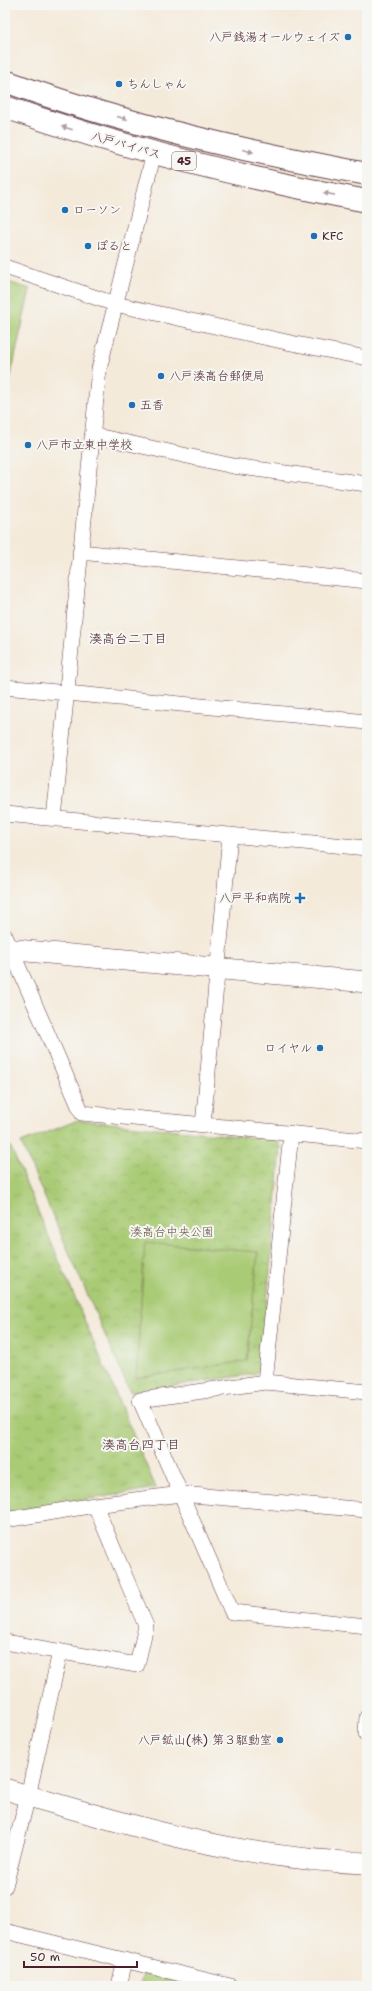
<svg xmlns="http://www.w3.org/2000/svg" width="372" height="1991" viewBox="0 0 372 1991" font-family="'Shantell Sans','Klee One',sans-serif">
<style>
.grass{fill:url(#grass-tufts);stroke:#7a7550}
.park{fill:url(#park-crowns);stroke:#7a7550}
.pitch{fill:#a9cb74;stroke:#7a7550}
.lines{fill:none;stroke-linecap:round;stroke-linejoin:round}
.street-casing{stroke:#643d45;stroke-width:16}
.secondary-casing{stroke:#643d45;stroke-width:22}
.highway-casing{stroke:#643d45;stroke-width:24}
.street{stroke:#fff;stroke-width:15}
.secondary{stroke:#fff;stroke-width:21}
.highway{stroke:#fff;stroke-width:22}
.oneway{fill:#ae9aa0}
.poi-dot{fill:#1f6fb2;stroke:#f6f6f2;stroke-width:1.5}
.labels{text-anchor:middle;dominant-baseline:central;stroke-width:4;stroke-linejoin:round;paint-order:stroke}
.shield{fill:#f6f6f2;stroke:#7e6067;stroke-width:1}
.shield-label{font-size:11px;font-weight:bold;fill:#4a1f2b}
.poi-label{font-size:12px;fill:#4a1f2b;stroke:#f6f6f2;text-anchor:start}
.street-label{font-size:12px;fill:#4a1f2b;stroke:#f6f6f2}
.park-label{font-size:12px;fill:#665341;stroke:#f6f6f2}
.neighbourhood-label{font-size:13px;fill:#4a1f2b;stroke:#f6f6f2}
</style>
<defs>
<pattern id="grass-tufts" width="24" height="20" patternUnits="userSpaceOnUse"><rect width="24" height="20" fill="#a9cb74"/><path d="M3 7l-1-3M5 7V3M7 7l1-3M15 17l-1-3M17 17v-4M19 17l1-3" fill="none" stroke="#93ae65"/></pattern>
<pattern id="park-crowns" width="20" height="18" patternUnits="userSpaceOnUse"><rect width="20" height="18" fill="#a9cb74"/><path d="M2 6a3 3 0 1 1 6 0M12 15a3 3 0 1 1 6 0" fill="none" stroke="#93ae65"/></pattern>
</defs>
<rect width="100%" height="100%" fill="#f6f6f2"/>
<filter id="ink" filterUnits="userSpaceOnUse"><feTurbulence type="fractalNoise" baseFrequency=".025" numOctaves="2"/><feDisplacementMap in="SourceGraphic" scale="8" xChannelSelector="R" yChannelSelector="G"/><feConvolveMatrix kernelMatrix="1 2 1 2 8 2 1 2 1" color-interpolation-filters="sRGB"/></filter>
<filter id="wash" filterUnits="userSpaceOnUse"><feTurbulence type="fractalNoise" baseFrequency=".012" numOctaves="4" result="noise"/><feDisplacementMap in="SourceGraphic" scale="16" xChannelSelector="R" yChannelSelector="G"/><feGaussianBlur stdDeviation="0.9" result="paint"/><feColorMatrix in="noise" values="0 0 0 0 0 0 0 0 0 0 0 0 0 0 0 0 0 1.4 0 .05"/><feComposite in="paint" operator="in"/></filter>
<g filter="url(#wash)">
<rect width="100%" height="100%" fill="#f4eada"/>
<path class="grass" d="M 5,1134 L 156,1488 L 5,1513 Z"/>
<path class="park" d="M 78,1120 L 277,1140 L 281,1148 L 261,1369 L 254,1374 L 130,1392 L 21,1143 Z
M 143,1972 L 201,1986 L 140,1986 Z"/>
<path class="pitch" d="M 5,281 L 30,289 L 5,402 Z
M 145,1242 L 258,1252 L 247,1361 L 136,1378 Z"/>
</g>
<g filter="url(#ink)">
<g class="lines">
<defs>
<path id="street" d="M 5,267 L 115,304 L 291,343 L 367,358
M 92,435 L 233,466 L 367,484
M 80,552 L 367,581
M 5,687 L 367,722
M 5,814 L 367,848
M 54,819 L 99,369 L 154,153
M 5,936 L 82,1113 L 367,1141
M 203,1125 L 230,835
M 265,1382 L 291,1134
M 367,1392 L 265,1382 L 140,1400 L 232,1612 L 367,1626
M 5,1520 L 95,1505 L 181,1494 L 367,1510
M 5,1642 L 137,1665 L 146,1626 L 95,1505
M 367,1717 L 366,1733 L 367,1736
M 5,1886 L 28,1796 L 60,1652
M 5,1931 L 230,1986
M 119,1986 L 125,1960"/>
<path id="secondary" d="M 5,949 L 367,982
M 5,1789 C 123,1824 243,1860 367,1863"/>
<path id="highway" d="M 5,81 C 122,124 245,151 367,174
M 5,107 C 123,148 244,178 367,201"/>
</defs>
<use href="#street" class="street-casing"/>
<use href="#secondary" class="secondary-casing"/>
<use href="#highway" class="highway-casing"/>
<use href="#street" class="street"/>
<use href="#secondary" class="secondary"/>
<use href="#highway" class="highway"/>
</g>
<defs><path id="oneway-solid" d="M-6-.8H1V-3.2L6.5 0L1 3.2V.8H-6Z"/></defs>
<g class="oneway">
<use href="#oneway-solid" transform="translate(122 118) rotate(16)"/>
<use href="#oneway-solid" transform="translate(67 128) rotate(-164)"/>
<use href="#oneway-solid" transform="translate(248 151) rotate(14)"/>
<use href="#oneway-solid" transform="translate(329 194) rotate(-169)"/>
</g>
</g>
<g class="poi-dot">
<circle cx="348" cy="37" r="4"/>
<circle cx="119" cy="84" r="4"/>
<circle cx="65" cy="210" r="4"/>
<circle cx="314" cy="236" r="4"/>
<circle cx="88" cy="246" r="4"/>
<circle cx="161" cy="376" r="4"/>
<circle cx="132" cy="405" r="4"/>
<circle cx="28" cy="445" r="4"/>
<path d="M298 892h4v4h4v4h-4v4h-4v-4h-4v-4h4z"/>
<circle cx="320" cy="1048" r="4"/>
<circle cx="280" cy="1740" r="4"/>
</g>
<g class="labels">
<rect class="shield" x="172" y="152" width="24" height="18" rx="3"/>
<g class="shield-label">
<text x="184" y="161">45</text>
</g>
<g class="poi-label">
<text x="340" y="37" text-anchor="end">八戸銭湯オールウェイズ</text>
<text x="127" y="84">ちんしゃん</text>
<text x="73" y="210">ローソン</text>
<text x="322" y="236">KFC</text>
<text x="96" y="246">ぽると</text>
<text x="169" y="376">八戸湊高台郵便局</text>
<text x="140" y="405">五香</text>
<text x="36" y="445">八戸市立東中学校</text>
<text x="291" y="898" text-anchor="end">八戸平和病院</text>
<text x="312" y="1048" text-anchor="end">ロイヤル</text>
<text x="272" y="1740" text-anchor="end">八戸鉱山(株) 第３駆動室</text>
</g>
<g class="street-label">
<text transform="translate(126 145) rotate(16)">八戸バイパス</text>
</g>
<g class="park-label">
<text x="172" y="1232">湊高台中央公園</text>
</g>
<g class="neighbourhood-label">
<text x="128" y="638">湊高台二丁目</text>
<text x="141" y="1444">湊高台四丁目</text>
</g>
</g>
<rect width="372" height="1991" fill="none" stroke="#f6f6f2" stroke-width="20"/>
<path d="M24 1961v6h113v-6" fill="none" stroke="#4a1f2b" stroke-width="2"/>
<text x="30" y="1961" font-size="12" fill="#4a1f2b" stroke="#f6f6f2" stroke-width="3" paint-order="stroke">50 m</text>
</svg>
